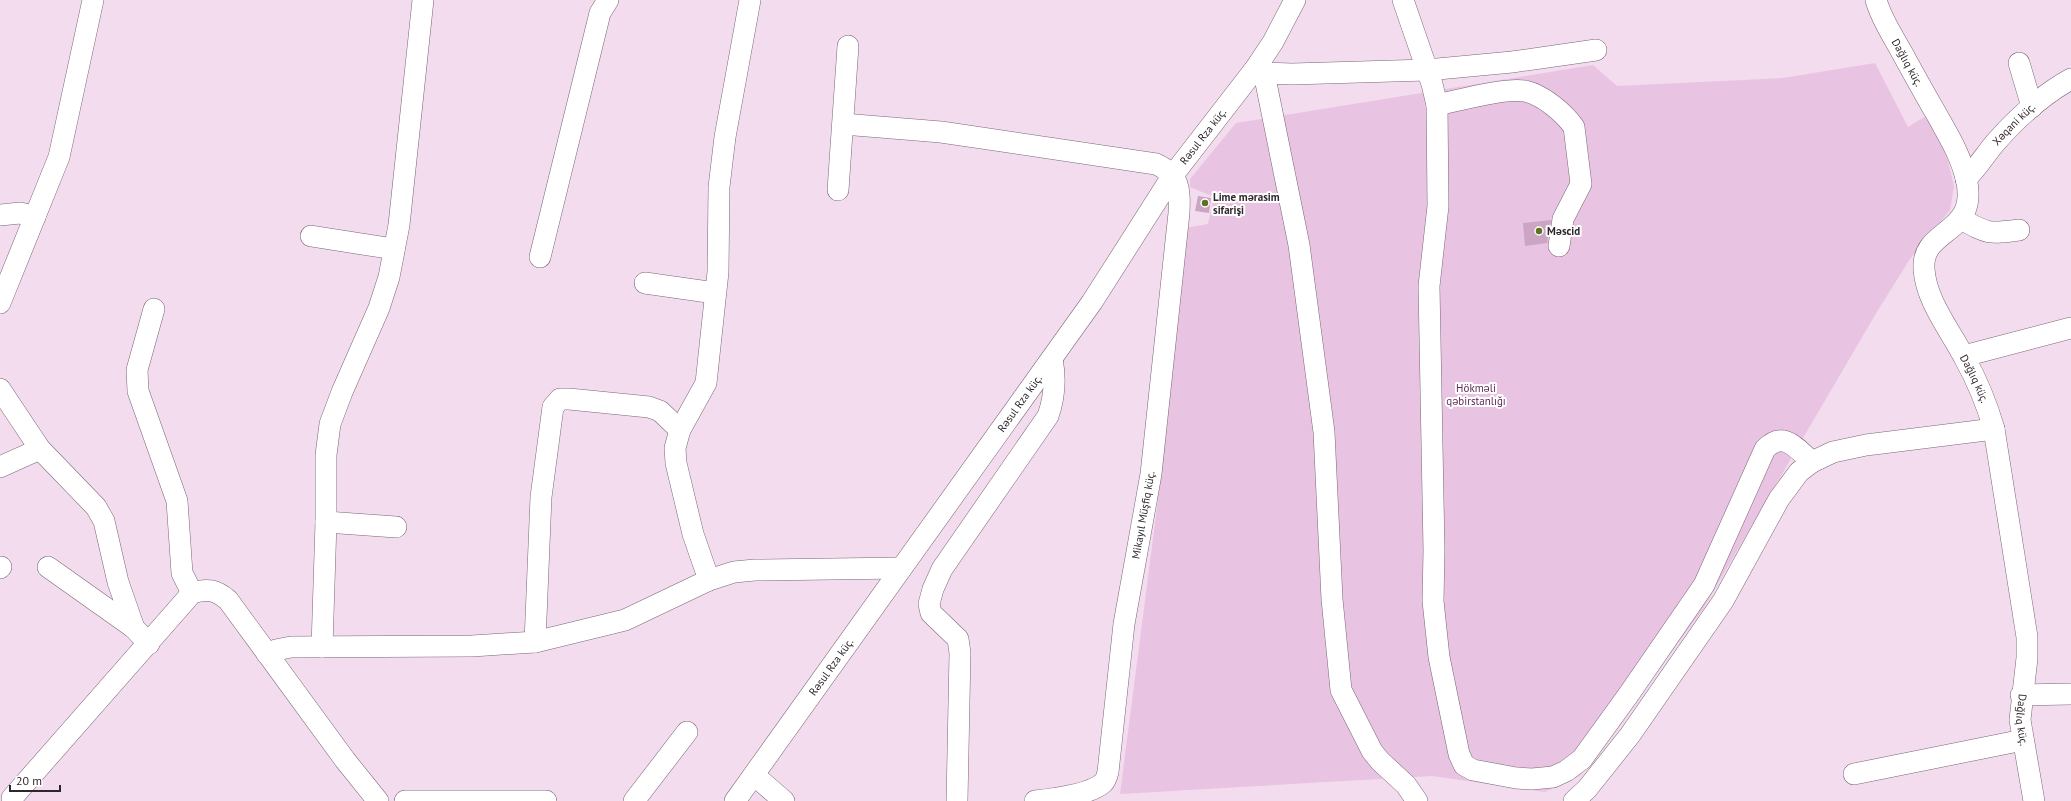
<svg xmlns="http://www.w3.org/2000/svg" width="2071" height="801" viewBox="0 0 2071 801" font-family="'PT Sans',sans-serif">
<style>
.green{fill:#e9c3e2}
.building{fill:#cca5c5}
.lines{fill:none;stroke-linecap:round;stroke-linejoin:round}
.minor-casing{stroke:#7a6676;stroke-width:22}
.minor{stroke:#fff;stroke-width:21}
.poi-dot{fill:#5e7222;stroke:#fff;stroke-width:1.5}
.labels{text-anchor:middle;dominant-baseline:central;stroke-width:4;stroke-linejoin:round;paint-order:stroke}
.street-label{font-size:11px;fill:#2e262d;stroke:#fff}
.poi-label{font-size:11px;font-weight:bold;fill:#2e262d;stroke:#fff;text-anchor:start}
.park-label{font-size:11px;fill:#5d2b56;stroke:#fff}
</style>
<rect width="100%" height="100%" fill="#f3dcee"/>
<path class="green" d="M 1875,63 L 1908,127 L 1926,116 L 1944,143 L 1954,187 L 1950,210 L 1910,259 L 1878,310 L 1703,609 L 1580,776 L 1545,792 L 1432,776 L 1120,794 L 1158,500 L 1185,228 L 1208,224 L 1214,197 L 1190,187 L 1190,179 L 1236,123 L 1593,65 L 1617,86 L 1783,78 Z"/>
<path class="building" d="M 1198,196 L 1211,198 L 1209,213 L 1195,211 Z
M 1551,220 L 1547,243 L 1525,246 L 1523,223 Z"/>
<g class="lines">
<defs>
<g id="minor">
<path d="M 1403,0 L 1432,84 L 1437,105 L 1438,206 L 1429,286 L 1434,550 L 1433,601 L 1439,657 L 1459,754 L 1464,765 L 1473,770 L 1516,778 L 1532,779 L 1553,777 L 1566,771 L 1582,759 L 1629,694 L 1704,585 L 1765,449 C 1784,430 1796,448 1812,462"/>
<path id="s1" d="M 1876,0 C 1881,18 1891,33 1900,49 C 1912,71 1924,93 1937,115 C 1948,135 1960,154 1966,178 C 1980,236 1921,227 1924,269 C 1926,301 1950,330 1964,357 C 1978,382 1986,401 1994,429 L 2027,637 L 2027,658 L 2020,720 L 2034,801"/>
<path d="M 2019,63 L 2032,107"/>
<path d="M 1255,69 L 1264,73 L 1292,74 L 1427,70 L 1512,62 L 1596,50"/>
<path d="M 1264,73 L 1299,245 L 1324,432 L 1332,599 L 1341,690 L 1372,751 L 1380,761 L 1406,785 L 1417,801"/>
<path d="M 1437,105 C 1461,100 1503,88 1525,91 C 1543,95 1564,113 1574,127 L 1581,184 L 1563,219 L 1559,246"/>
<path d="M 843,124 L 941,132 L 1156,164 C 1180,175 1180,189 1179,213 L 1151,474 L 1124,624 L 1108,772 C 1107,776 1106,780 1103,783 C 1089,795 1053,799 1035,801"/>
<path id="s2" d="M 1966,179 C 1977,168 1985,155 1995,143 C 2017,118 2042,95 2071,79"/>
<path d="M 838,190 L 848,46"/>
<path d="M 0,215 L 20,213 L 35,217"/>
<path d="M 1961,219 C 1988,234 1988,234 2019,230"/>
<path d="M 311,236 L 394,249"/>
<path d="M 540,257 L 600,13 L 608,0"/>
<path d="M 645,283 L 715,293"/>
<path d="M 0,303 L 59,157 L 93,0"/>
<path d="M 154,309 L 137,370 L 138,391 L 177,501 L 182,573 L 192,593"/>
<path d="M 1964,356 L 2071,328"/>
<path d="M 0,389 L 40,449 L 96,507 L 104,521 L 118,582 L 134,628 L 149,644"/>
<path d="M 0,467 L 40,449"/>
<path d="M 326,522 L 396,527"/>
<path d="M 48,567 L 134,628"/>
<path d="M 0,568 L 1,567"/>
<path d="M 709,580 L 693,534 L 676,463 L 675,448 L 680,430 L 706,383 L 718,272 L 719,187 L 725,137 L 750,0"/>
<path d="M 535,642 L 541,497 L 553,407 L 560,399 L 569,399 L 649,407 L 660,411 L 680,430"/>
<path d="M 322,647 L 326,522 L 326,455 L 330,424 L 342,392 L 379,308 L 389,277 L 399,225 L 423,0"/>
<path d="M 267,654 L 276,650 L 291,647 L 472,646 L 535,642 L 625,620 L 709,580 L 734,572 L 755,570 L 901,568"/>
<path d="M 2021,695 L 2071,694"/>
<path d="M 1854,774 L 2023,740"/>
<path d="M 754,775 L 784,801"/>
<path d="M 12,798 L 192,593 C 208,588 216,590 228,600 L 345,760 L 378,801"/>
<path d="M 405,801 L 546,801"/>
<path d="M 634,801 L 687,732"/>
<path id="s3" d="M 735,801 L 1092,302 L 1173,175 L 1255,69 L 1273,42 L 1295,0"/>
<path d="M 957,801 L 960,653 L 958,639 L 931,613 L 929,604 L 933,589 L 942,569 L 1048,416 C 1055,396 1056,379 1052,359"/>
<path d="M 1574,801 L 1587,789 L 1630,735 L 1723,601 L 1779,499 L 1799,472 L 1812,462 L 1833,452 L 1866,445 L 1994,429"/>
</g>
</defs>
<use href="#minor" class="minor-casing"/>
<use href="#minor" class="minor"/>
</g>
<g class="poi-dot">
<circle cx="1205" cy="203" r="4"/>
<circle cx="1539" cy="231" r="4"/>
</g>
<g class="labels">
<g class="street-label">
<text stroke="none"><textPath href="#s1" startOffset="70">Dağlıq küç.</textPath></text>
<text stroke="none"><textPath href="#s2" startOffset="73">Xəqani küç.</textPath></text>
<text stroke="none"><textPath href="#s3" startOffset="813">Rəsul Rza küç.</textPath></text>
<text stroke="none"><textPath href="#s1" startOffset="429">Dağlıq küç.</textPath></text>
<text stroke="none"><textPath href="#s3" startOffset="489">Rəsul Rza küç.</textPath></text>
<text transform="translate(1143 515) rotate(-80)">Mikayıl Müşfiq küç.</text>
<text stroke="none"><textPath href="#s3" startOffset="165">Rəsul Rza küç.</textPath></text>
<text stroke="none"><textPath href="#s1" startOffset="777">Dağlıq küç.</textPath></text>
</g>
<g class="poi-label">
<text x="1213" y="197">Lime mərasim<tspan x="1213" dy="13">sifarişi</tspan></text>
<text x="1547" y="231">Məscid</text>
</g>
<g class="park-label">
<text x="1476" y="388">Hökməli<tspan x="1476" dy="13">qəbirstanlığı</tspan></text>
</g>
</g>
<path d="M10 785v6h50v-6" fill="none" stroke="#2e262d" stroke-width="2"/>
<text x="16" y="785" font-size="12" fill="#2e262d" stroke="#ffffff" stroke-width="3" paint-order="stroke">20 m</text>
</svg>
